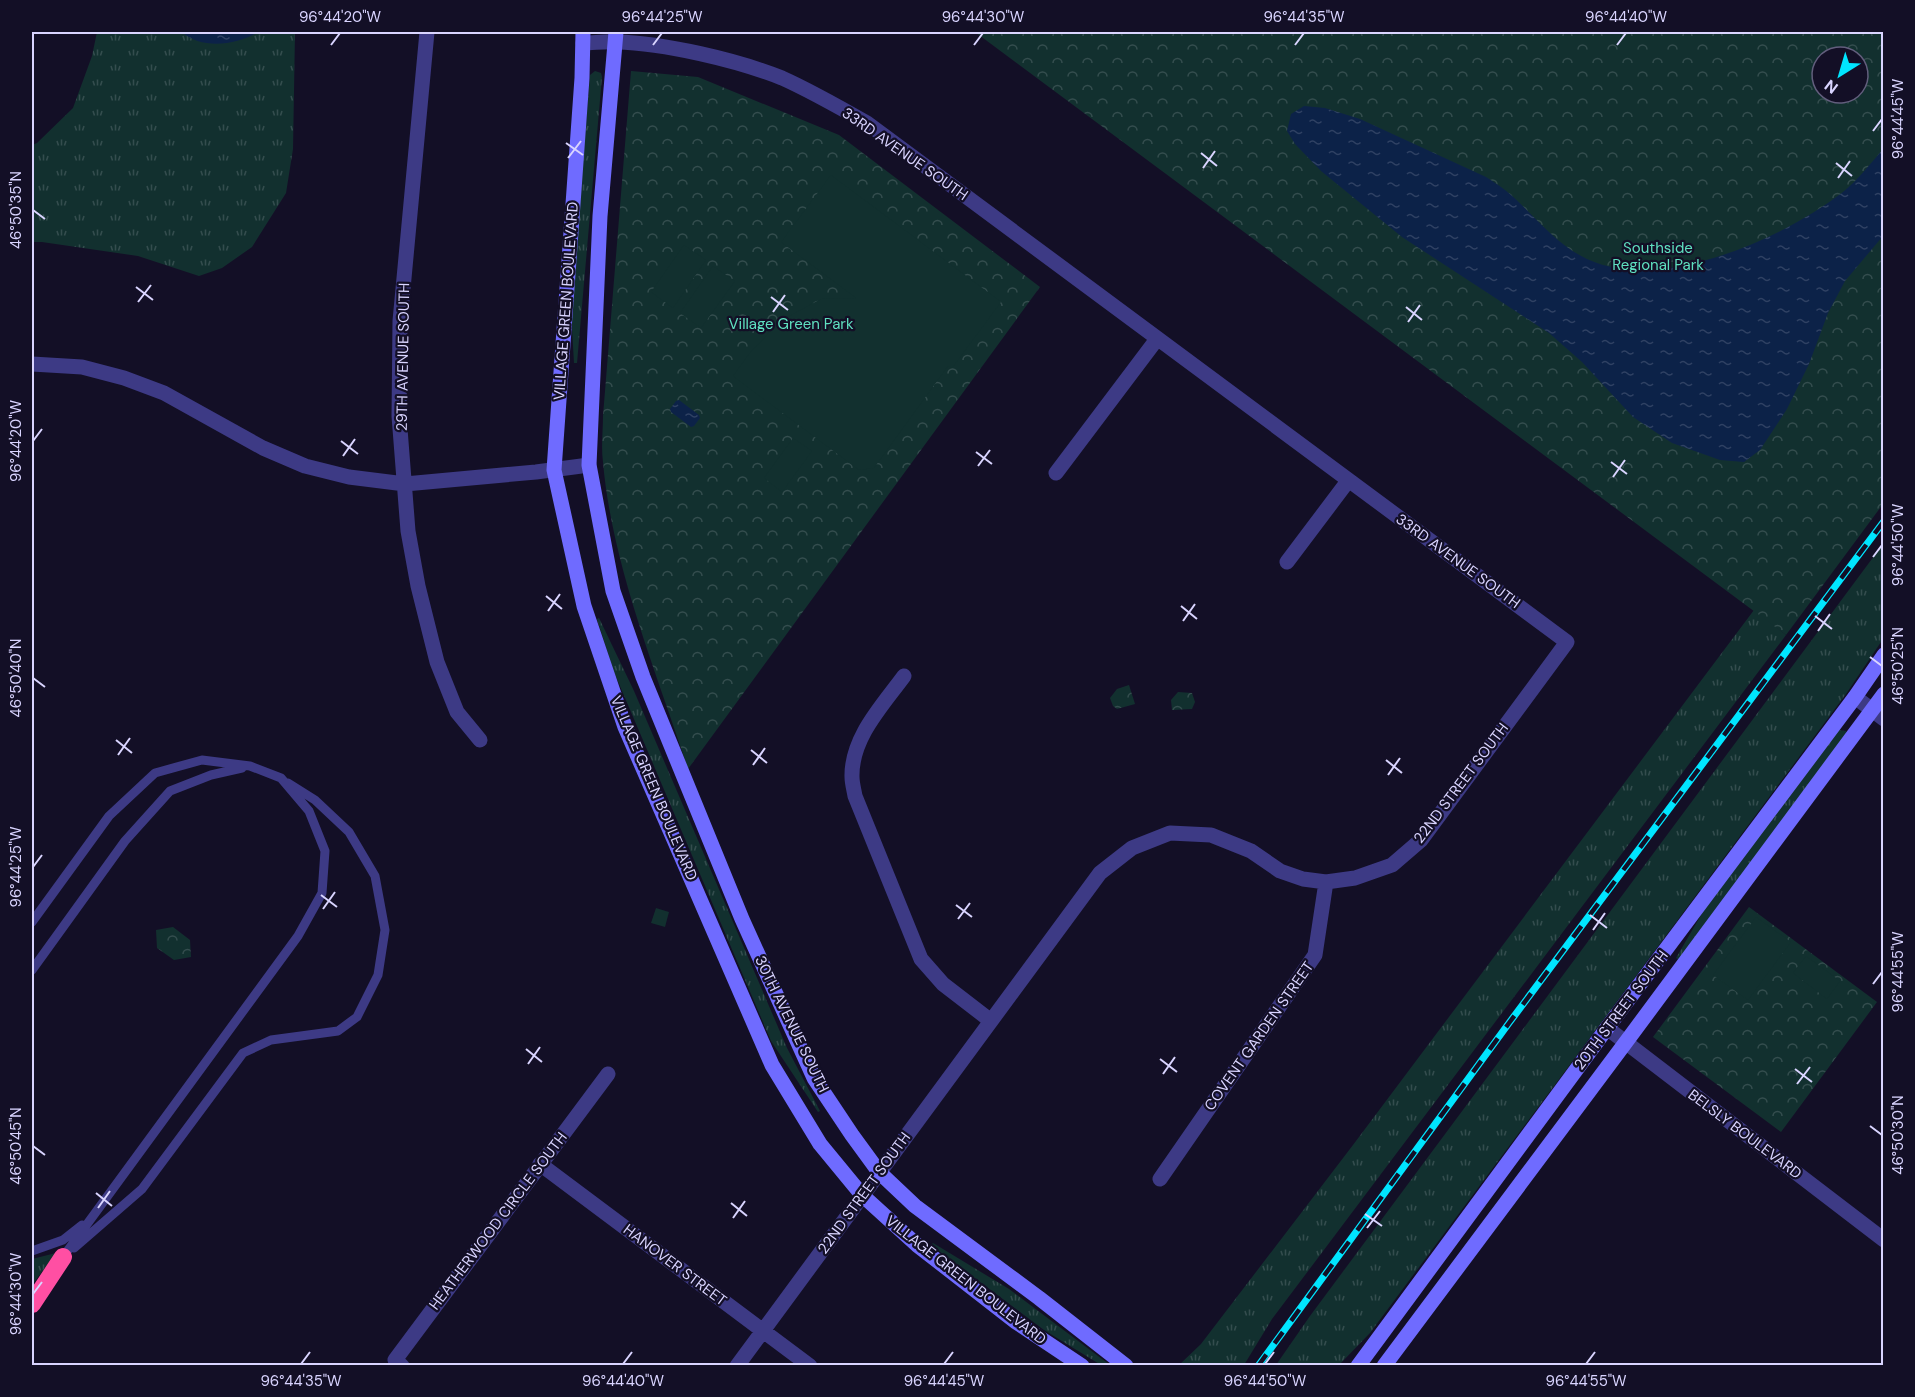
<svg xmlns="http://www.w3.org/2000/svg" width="1915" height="1397" viewBox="0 0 1915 1397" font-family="'DM Sans',sans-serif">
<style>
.grass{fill:url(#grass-tufts)}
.park{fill:url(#park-crowns);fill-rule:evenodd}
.pitch{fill:#12302f}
.water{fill:url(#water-ripples)}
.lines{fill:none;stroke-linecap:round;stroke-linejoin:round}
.lane{stroke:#3d3a85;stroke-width:9}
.street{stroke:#3d3a85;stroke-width:15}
.secondary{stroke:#6f6bff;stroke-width:15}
.highway{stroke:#ff4fa3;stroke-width:18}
.rail-casing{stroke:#00e5ff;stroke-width:7}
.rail{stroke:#130f26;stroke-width:4.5;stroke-dasharray:14;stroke-linecap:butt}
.ticks{fill:none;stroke:#d9d4ff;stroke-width:2}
.labels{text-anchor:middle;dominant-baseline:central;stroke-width:4.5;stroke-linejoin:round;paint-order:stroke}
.street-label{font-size:15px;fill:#d9d4ff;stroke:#130f26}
.park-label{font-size:15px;fill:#5fe0c0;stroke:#130f26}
.neatline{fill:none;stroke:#d9d4ff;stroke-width:2}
.ticks-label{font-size:15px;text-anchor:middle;fill:#d9d4ff}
</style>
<defs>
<pattern id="grass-tufts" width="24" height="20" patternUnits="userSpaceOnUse" patternTransform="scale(1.5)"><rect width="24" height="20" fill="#12302f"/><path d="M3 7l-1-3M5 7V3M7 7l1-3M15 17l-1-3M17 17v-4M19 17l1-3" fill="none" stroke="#344d4e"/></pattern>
<pattern id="park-crowns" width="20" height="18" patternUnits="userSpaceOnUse" patternTransform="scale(1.5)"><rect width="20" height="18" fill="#12302f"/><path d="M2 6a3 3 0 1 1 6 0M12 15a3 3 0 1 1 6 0" fill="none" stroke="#344d4e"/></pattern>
<pattern id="water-ripples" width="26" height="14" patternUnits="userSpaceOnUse" patternTransform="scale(1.5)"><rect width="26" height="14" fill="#0c2248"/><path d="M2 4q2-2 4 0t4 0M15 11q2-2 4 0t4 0" fill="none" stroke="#2f4163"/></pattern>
</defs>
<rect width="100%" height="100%" fill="#130f26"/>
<path class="grass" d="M 97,32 L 295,32 L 293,149 L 286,193 L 252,247 L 222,268 L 199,276 L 138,256 L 42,242 L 32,242 L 32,145 L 37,143 L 73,108 L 92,56 Z
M 595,71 L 601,73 L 602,77 L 577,363 L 574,363 L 571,311 L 590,75 Z
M 1883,544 L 1883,639 L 1846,694 L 1370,1333 L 1339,1365 L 1276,1365 L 1310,1316 Z
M 1754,610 L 1786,635 L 1272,1319 L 1244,1365 L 1178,1366 L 1201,1344 L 1353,1145 Z
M 599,618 L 634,691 L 787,1048 L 820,1111 L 818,1112 L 771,1041 L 614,672 L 597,619 Z
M 1838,730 L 1846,731 L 1847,735 L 1680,961 L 1676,958 L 1708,903 Z
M 933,1243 L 1009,1289 L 1110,1365 L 1101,1365 L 1044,1330 L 931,1245 Z
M 56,1253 L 32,1285 L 32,1259 Z"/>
<path class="park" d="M 975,32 L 1883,32 L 1883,504 L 1786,635 ZM 1822,57 L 1858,57 L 1858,93 L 1822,93 Z
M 631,71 L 698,77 L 839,135 L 1040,287 L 688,769 C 656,671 612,565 603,462 C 601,447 603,431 603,416 Z
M 1129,685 L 1135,704 L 1117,709 L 1113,706 L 1110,698 L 1117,689 Z
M 1178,692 L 1192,693 L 1195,702 L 1192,709 L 1172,710 L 1171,700 Z
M 1749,907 L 1877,1002 L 1781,1132 L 1653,1037 Z
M 173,927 L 190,940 L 191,957 L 174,960 L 157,948 L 156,930 Z"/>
<path class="pitch" d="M 831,175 L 1001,302 L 952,368 L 948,366 L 874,468 L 859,470 L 733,376 L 749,354 L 780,321 L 821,299 L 856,298 L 781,242 Z
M 684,245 L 706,260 L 673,308 L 651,292 Z
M 713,266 L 735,281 L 701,328 L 680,313 Z
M 793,438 L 812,451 L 782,492 L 764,478 Z
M 656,908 L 669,912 L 665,927 L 651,923 Z
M 1756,917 L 1791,942 L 1748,1000 L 1713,975 Z
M 1806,956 L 1840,981 L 1827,999 L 1793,973 Z"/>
<path class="water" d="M 182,32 L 258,32 C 238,45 201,50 182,32 Z
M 1304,106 L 1325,108 L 1360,119 L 1486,177 C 1492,181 1499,185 1505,190 C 1536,215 1557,249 1597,263 C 1670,289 1785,237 1843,192 C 1858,180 1871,163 1883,149 L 1883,236 L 1845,281 L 1828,313 L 1809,364 L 1787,409 L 1760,450 L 1744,462 L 1720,460 L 1672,443 L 1633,417 L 1582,362 L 1549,333 L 1402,237 L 1321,171 L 1295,144 L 1287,131 L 1291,114 Z
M 679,400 L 699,415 L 700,418 L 694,426 L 691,427 L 671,412 L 670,409 L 676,401 Z"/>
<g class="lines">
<path class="lane" d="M 32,922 L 109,816 L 155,773 L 202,760 L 250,766 L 281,778 L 309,811 L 325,851 L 322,893 L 298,936 L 63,1257
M 32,970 L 125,841 L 170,791 L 211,775 L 242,768
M 74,1248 L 142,1189 L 243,1053 L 271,1040 L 338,1031 L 357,1017 L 378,975 L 385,930 L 375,876 L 349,832 L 315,800 L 288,783
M 32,1251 L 63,1240 L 82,1225"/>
<path class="street" d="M 427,32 L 400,321 L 399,416 L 408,531 L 418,586 L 437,662 L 457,712 L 480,740
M 583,43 C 594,43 605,41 616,42 C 664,43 737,60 782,78 C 811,91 839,107 867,123 L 1567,642 L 1421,840 L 1392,865 L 1355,878 L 1326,882 L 1303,879 L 1280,871 L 1251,851 L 1211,835 L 1170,833 L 1132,848 L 1100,873 L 737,1366
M 32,364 L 82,367 L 124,378 L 164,393 L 263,448 L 305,466 L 349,477 L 405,484 L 536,472 L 589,465
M 1056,473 L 1157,339
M 1287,562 L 1348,481
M 904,676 C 882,706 851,738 852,777 C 852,783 854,790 855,796 L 921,959 L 943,984 L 991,1021
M 1855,697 L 1884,719
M 1607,1028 L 1884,1240
M 540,1164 L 810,1366
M 1160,1179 L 1315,955 L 1326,882
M 402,1366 L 395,1360 L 608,1074"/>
<path class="secondary" d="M 583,32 L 582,78 L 554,470 L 584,606 L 625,727 L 772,1065 L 820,1144 L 862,1195 L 917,1245 L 1016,1322 L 1082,1366
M 616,32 L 600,216 L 589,465 L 613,591 L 643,677 L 742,919 L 814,1078 L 852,1135 L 879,1172 L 915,1206 L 1039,1298 L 1126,1366
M 1358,1366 L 1607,1028 L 1855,697 L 1884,655
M 1384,1366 L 1626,1042 L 1884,694"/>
<path class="highway" d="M 32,1304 L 63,1257"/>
<defs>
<path id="rail" d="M 1258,1366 L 1509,1023 L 1884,521"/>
</defs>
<use href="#rail" class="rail-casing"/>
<use href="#rail" class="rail"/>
</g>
<path class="ticks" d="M 331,45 L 340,33M 653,45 L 662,33M 974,45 L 983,33M 1295,45 L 1304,33M 1617,45 L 1626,33M 1873,131 L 1882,119M 566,143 L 583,155M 1201,153 L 1217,166M 568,158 L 581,141M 1836,163 L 1852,176M 1203,168 L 1215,151M 1838,178 L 1850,161M 33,210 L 45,219M 136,287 L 153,300M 771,297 L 788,310M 138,302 L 151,285M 1406,307 L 1422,320M 773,312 L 785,295M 1408,322 L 1420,305M 33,441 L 42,429M 341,441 L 358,454M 976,452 L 992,464M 343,456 L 355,439M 1611,462 L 1627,474M 978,466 L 990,450M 1613,477 L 1625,460M 1873,557 L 1882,545M 546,596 L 562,609M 1181,606 L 1197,619M 548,611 L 560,594M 1815,616 L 1832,629M 1183,621 L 1195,604M 1818,631 L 1830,614M 1870,657 L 1882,666M 33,678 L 45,687M 116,740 L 132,753M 751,750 L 767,763M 118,755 L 130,738M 1386,760 L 1402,773M 753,765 L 765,748M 1388,775 L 1400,758M 33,867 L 42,855M 321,895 L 337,907M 956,905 L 972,917M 323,909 L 335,892M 1590,915 L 1607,928M 958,919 L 970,903M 1593,930 L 1605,913M 1873,984 L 1882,972M 526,1049 L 542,1062M 1160,1059 L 1177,1072M 528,1064 L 540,1047M 1795,1069 L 1812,1082M 1163,1074 L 1175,1057M 1797,1084 L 1810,1067M 1870,1126 L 1882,1135M 33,1146 L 45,1155M 96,1193 L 112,1206M 731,1203 L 747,1216M 98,1208 L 110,1191M 1365,1214 L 1382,1226M 733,1218 L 745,1201M 1367,1228 L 1380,1211M 33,1294 L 42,1282M 301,1364 L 310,1352M 623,1364 L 632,1352M 944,1364 L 953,1352M 1265,1364 L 1274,1352M 1586,1364 L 1595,1352"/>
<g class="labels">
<g class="street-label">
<text transform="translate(905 154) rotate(35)">33RD AVENUE SOUTH</text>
<text transform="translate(566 301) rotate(-86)">VILLAGE GREEN BOULEVARD</text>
<text transform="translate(403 357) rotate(-89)">29TH AVENUE SOUTH</text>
<text transform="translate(1458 561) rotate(36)">33RD AVENUE SOUTH</text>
<text transform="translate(1461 783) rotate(-53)">22ND STREET SOUTH</text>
<text transform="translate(654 788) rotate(67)">VILLAGE GREEN BOULEVARD</text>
<text transform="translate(1621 1010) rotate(-53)">20TH STREET SOUTH</text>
<text transform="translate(792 1024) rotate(64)">30TH AVENUE SOUTH</text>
<text transform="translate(1259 1036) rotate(-55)">COVENT GARDEN STREET</text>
<text transform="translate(1745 1134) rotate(37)">BELSLY BOULEVARD</text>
<text transform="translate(864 1193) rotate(-54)">22ND STREET SOUTH</text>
<text transform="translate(498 1221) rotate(-53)">HEATHERWOOD CIRCLE SOUTH</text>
<text transform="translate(675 1265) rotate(37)">HANOVER STREET</text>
<text transform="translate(966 1280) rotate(38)">VILLAGE GREEN BOULEVARD</text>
</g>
<g class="park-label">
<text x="1658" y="248">Southside<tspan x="1658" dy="17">Regional Park</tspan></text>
<text x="791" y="324">Village Green Park</text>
</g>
</g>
<rect width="1915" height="1397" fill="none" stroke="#130f26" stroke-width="66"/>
<g transform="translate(1840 75) rotate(217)"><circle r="28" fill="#130f26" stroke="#625e7d" stroke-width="1.5"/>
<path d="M0-4.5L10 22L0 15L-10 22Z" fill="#00e5ff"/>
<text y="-9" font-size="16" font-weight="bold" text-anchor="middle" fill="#d9d4ff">N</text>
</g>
<rect x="33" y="33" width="1849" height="1331" class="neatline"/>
<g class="ticks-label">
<text x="340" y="22">96°44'20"W</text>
<text x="662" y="22">96°44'25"W</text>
<text x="983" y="22">96°44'30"W</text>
<text x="1304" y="22">96°44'35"W</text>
<text x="1626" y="22">96°44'40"W</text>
<text transform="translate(1898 119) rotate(-90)" y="5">96°44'45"W</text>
<text transform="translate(16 210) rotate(-90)" y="5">46°50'35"N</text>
<text transform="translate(16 441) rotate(-90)" y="5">96°44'20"W</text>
<text transform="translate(1898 545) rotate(-90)" y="5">96°44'50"W</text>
<text transform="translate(1898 666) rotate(-90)" y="5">46°50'25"N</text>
<text transform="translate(16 678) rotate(-90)" y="5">46°50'40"N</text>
<text transform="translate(16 867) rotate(-90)" y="5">96°44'25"W</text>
<text transform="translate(1898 972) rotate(-90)" y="5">96°44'55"W</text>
<text transform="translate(1898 1135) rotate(-90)" y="5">46°50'30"N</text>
<text transform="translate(16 1146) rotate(-90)" y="5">46°50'45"N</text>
<text transform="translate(16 1294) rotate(-90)" y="5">96°44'30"W</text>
<text x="301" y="1386">96°44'35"W</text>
<text x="623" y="1386">96°44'40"W</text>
<text x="944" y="1386">96°44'45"W</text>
<text x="1265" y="1386">96°44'50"W</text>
<text x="1586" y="1386">96°44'55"W</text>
</g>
</svg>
